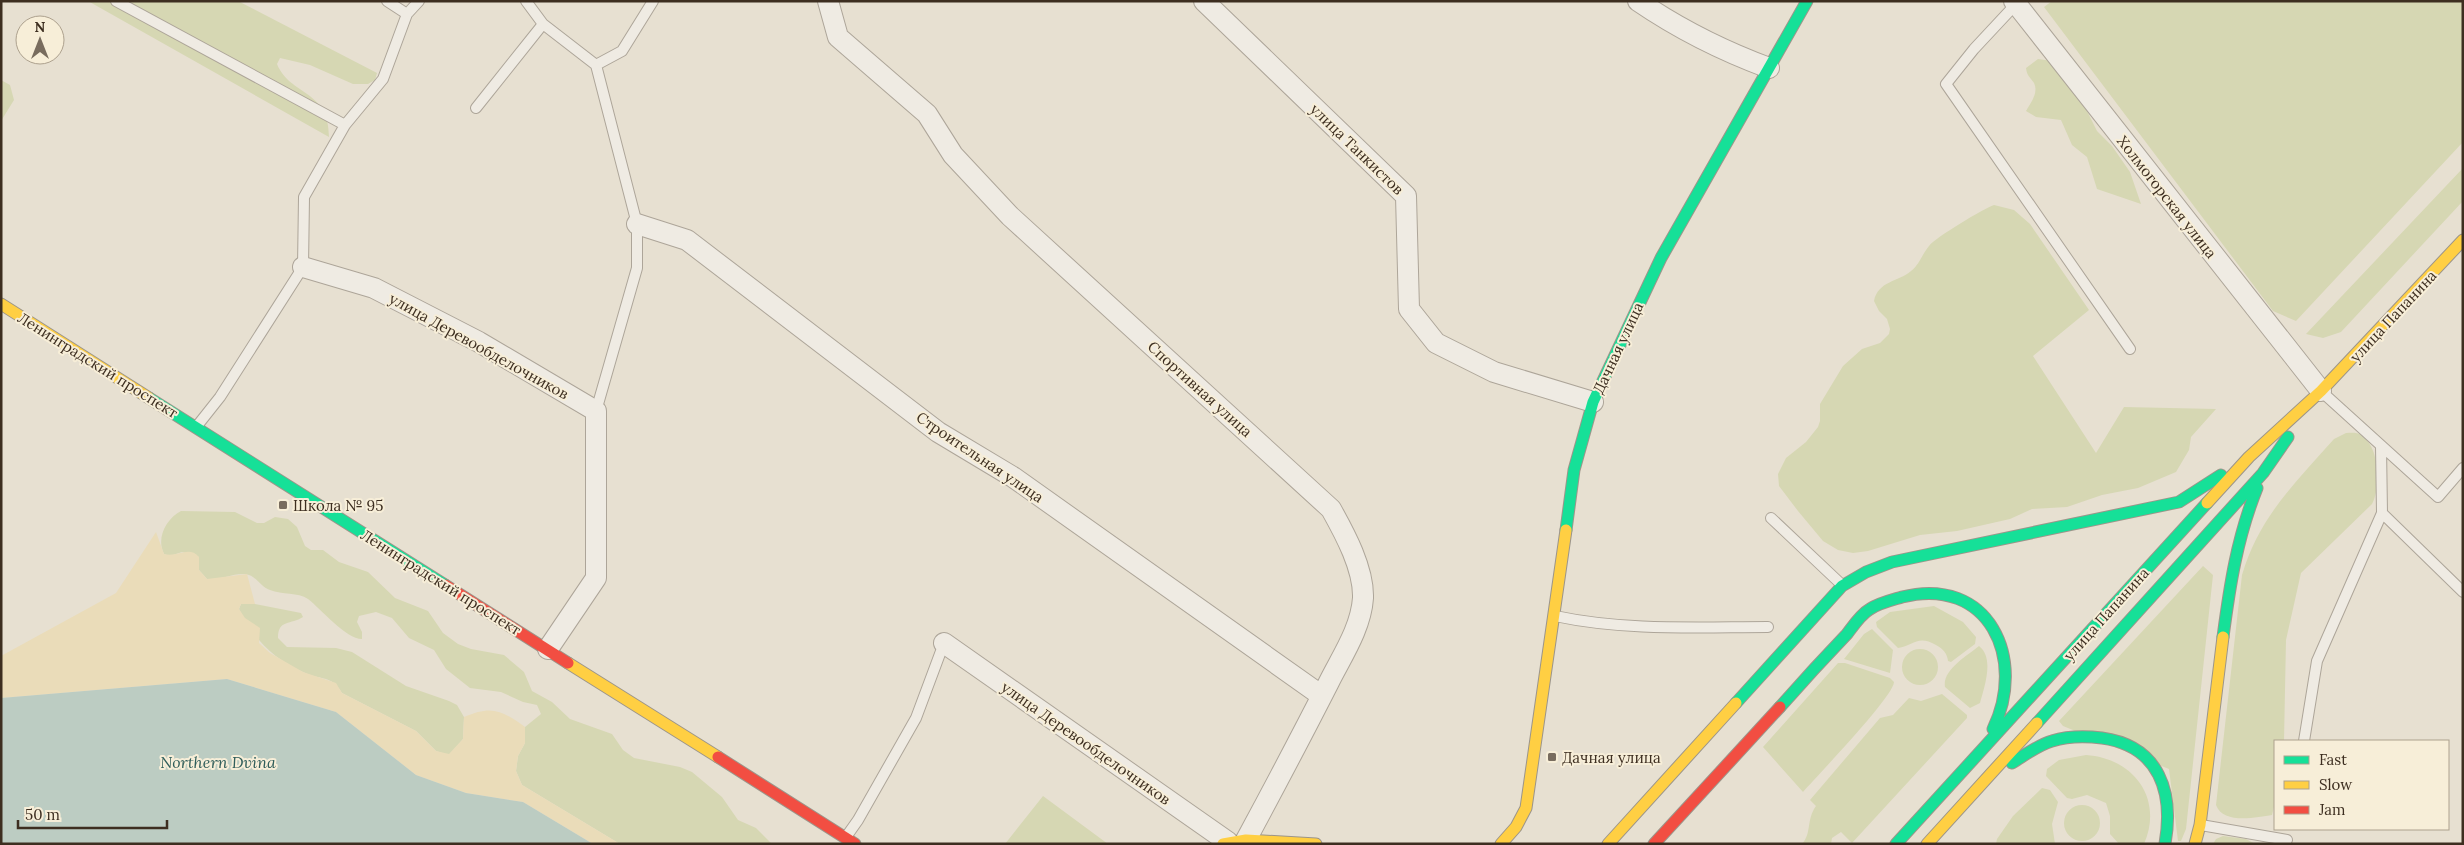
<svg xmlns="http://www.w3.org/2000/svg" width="2464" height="845" viewBox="0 0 2464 845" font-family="Lora,serif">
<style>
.green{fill:#d6d7b3}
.sand{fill:#eadcb9}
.water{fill:#bcccc2}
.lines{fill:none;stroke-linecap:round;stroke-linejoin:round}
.lane-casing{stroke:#ada599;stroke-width:12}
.street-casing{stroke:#ada599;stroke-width:22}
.fast-casing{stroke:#9c958a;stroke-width:13}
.slow-casing{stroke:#9c958a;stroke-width:13}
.jam-casing{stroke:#9c958a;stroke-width:13}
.lane{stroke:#efebe3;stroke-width:10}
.street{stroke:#efebe3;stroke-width:20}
.fast{stroke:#16e098;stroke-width:11}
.slow{stroke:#ffcf43;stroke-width:11}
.jam{stroke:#f24e42;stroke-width:11}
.poi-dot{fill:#786c5e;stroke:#f7eed8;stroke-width:2}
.labels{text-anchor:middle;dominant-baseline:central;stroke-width:4;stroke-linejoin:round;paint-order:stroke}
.street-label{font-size:15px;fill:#3d2e20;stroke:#f7eed8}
.poi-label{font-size:15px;fill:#3d2e20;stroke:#f7eed8;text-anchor:start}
.water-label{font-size:16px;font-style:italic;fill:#2f5d5a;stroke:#f7eed8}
</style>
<rect width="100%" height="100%" fill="#e7e0d1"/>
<path class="green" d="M 88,1 L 238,1 L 377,73 L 375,80 L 368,84 L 353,84 L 310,65 L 280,58 L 277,64 C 290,96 329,89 329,137 Z
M 2052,1 L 2463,1 L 2463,142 L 2296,321 L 2273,311 L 2044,7 Z
M 2038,59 L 2052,61 L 2084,105 L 2097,131 L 2112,146 L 2130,172 L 2141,204 L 2097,189 L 2087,157 L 2072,145 L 2061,120 L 2036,117 L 2026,111 C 2030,103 2039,94 2034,83 C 2030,77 2027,76 2026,68 Z
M 1,80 L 10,85 L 14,100 L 1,121 Z
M 2463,168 L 2463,201 L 2341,332 L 2323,338 L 2306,334 Z
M 1994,205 L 2014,210 L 2030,224 L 2089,310 L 2033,356 L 2096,453 L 2124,407 L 2216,409 L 2191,437 L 2189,450 L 2176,472 L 2138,488 L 2102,495 L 2067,507 L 2032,509 L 2010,519 L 1957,531 L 1920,535 L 1868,551 L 1853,553 L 1838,550 L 1823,541 L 1798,511 L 1779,486 L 1778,474 L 1786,458 L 1806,442 L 1818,427 L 1820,421 L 1820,404 L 1843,366 L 1862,349 L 1880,343 L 1889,334 L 1890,329 L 1887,319 L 1879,311 L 1874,301 C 1878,281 1898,282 1911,271 C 1920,264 1922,254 1929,246 C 1936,237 1983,209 1994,205 Z
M 2346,433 C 2351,433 2357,432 2361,435 C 2380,447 2381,487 2372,504 L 2301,573 L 2286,640 L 2284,741 L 2275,741 L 2275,803 L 2272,815 C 2257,817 2223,825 2216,805 L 2242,575 C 2259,517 2295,483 2334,439 Z
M 181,511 L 235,512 L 257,523 L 264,523 L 275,517 L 288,519 L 297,527 L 305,546 L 311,550 L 323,550 L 339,562 L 368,572 L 395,598 L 428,611 L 443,633 L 458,644 L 471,649 L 504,655 L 524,672 L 532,691 L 552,702 L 570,719 L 612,734 L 623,750 L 634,758 L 680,767 L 692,772 L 722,797 L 738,820 L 756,828 L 772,844 L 620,844 L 522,785 L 516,771 L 518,756 L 525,743 L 525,727 L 541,714 L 537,705 L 523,702 L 501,692 L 470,688 L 446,669 L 434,650 L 409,638 L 392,618 L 376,612 L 359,616 L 357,622 L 362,632 L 362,639 C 346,639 321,609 308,599 C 298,592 282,595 270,590 C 260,587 256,575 245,574 C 232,573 219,581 207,579 L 199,570 L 199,557 L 182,552 L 170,556 L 164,554 C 156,538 166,519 181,511 Z
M 2203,566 L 2213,575 L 2186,829 L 2181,841 L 2178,841 L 2169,769 L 2063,726 L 2059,721 Z
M 241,604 L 255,604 L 301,613 L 303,617 C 291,625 278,619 278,638 L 287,647 L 336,648 L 352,652 L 406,686 L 449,701 L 457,705 L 464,717 L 463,739 L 449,755 L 436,751 L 416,731 L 342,693 C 331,674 321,681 303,672 C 273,659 253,638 239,609 Z
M 1934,606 L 1963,622 L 1976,637 L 1975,644 L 1951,662 L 1948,661 C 1947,653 1943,649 1936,645 C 1918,634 1913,646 1898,648 L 1877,627 L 1876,622 L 1890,612 Z
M 1872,629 L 1893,650 L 1890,673 L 1844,659 L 1864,634 Z
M 1979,646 C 1995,658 1984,688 1980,703 L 1970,708 L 1945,687 C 1942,670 1967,656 1979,646 Z
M1902 667a18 18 0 1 1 36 0a18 18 0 1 1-36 0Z
M 1838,663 L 1845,663 L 1890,678 L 1894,682 C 1894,696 1817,776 1803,792 L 1763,747 Z
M 1942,694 L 1967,715 L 1967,718 L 1852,843 L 1841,832 L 1832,838 L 1831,844 L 1802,844 C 1812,833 1806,820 1816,806 L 1810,800 L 1880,718 L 1893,715 L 1909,698 L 1921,701 Z
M 2086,755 C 2133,758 2164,798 2144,844 L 2119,844 L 2110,834 L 2110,816 L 2106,803 L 2087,795 L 2072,799 L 2067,798 L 2046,776 L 2047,769 L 2059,760 Z
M 2042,788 L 2050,790 L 2058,802 L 2052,824 L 2055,844 L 1996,844 L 1997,839 L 2013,816 Z
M 1043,796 L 1108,844 L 1005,844 Z
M2064 823a18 18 0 1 1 36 0a18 18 0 1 1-36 0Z
M 2223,836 L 2246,839 L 2255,844 L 2213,844 L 2216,839 Z"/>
<path class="sand" d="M 156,532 L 164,554 C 177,558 189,545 199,557 L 199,570 L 207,579 L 247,574 L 255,604 L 241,604 L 239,609 L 245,618 L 260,628 L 259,643 L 270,653 L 303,672 L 336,683 L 342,693 L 416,731 L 436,751 L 449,754 L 463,739 L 464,717 C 492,705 501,710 525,727 L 525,743 L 518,756 L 516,771 L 522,785 L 620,844 L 593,844 L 523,802 L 466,793 L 416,775 L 336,712 L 227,679 L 1,698 L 1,656 L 116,593 Z"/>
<path class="water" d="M 227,679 L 336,712 L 416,775 L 466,793 L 523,802 L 593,844 L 1,844 L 1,698 Z"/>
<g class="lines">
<defs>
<path id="lane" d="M 116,1 L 345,125
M 387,1 L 407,14
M 526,1 L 543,24 L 596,65
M 2016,4 L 1974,49 L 1946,84 L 2130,349
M 476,108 L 543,24
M 2322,392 L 2438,497 L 2463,468
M 596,411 L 637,268 L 637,224 L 596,65 L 622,51 L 653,1
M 197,426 L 220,397 L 303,267 L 304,197 L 345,125 L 383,79 L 407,14 L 419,1
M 2381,446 L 2382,513
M 1771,518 L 1842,585
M 1555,616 C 1625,631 1697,627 1768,627
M 2304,741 L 2317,661 L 2382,513 L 2463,592
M 2201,825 L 2287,840
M 846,837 L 858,820 L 916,718 L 944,643"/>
<path id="street" d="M 828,1 L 838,37 L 927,114 L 953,155 L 1010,216 L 1331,509 C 1345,534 1364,569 1363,598 C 1361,628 1342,656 1329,682 C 1302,735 1274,788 1246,840
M 1204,1 L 1406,196 L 1409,309 L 1436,343 L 1494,372 L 1593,402
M 1638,1 C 1679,29 1723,51 1769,68
M 2014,1 L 2321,391
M 637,224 L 687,240 L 938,432 L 1013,477 L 1322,696
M 303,267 L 374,288 L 479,342 L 596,411 L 596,578 L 548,649
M 944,643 L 1228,842"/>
<path id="fast" d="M 149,398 L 445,585
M 1566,530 L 1574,470 L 1593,402 L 1661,258 L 1807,1
M 2223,637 C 2230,584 2237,538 2257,488
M 1736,703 L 1842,586 L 1866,572 L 1892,562 L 2179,502 L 2221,475
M 1780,707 C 1802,682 1824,658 1847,634 C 1853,626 1861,614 1870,609 C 1879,603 1892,600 1902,597 C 1989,575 2027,659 1993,729
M 2037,723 L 2263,473 L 2288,437
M 2012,763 C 2025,755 2038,745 2052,741 C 2068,736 2085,736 2102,738 C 2160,746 2174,793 2165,844
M 1896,844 L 2207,503"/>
<path id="slow" d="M 1,304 L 149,398
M 2207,503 L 2249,457 L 2321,391 L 2463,240
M 568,663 L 718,757
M 1223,844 L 1246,840 L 1316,844
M 1501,844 L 1516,827 L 1526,808 L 1566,530
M 1608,844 L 1736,703
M 1927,844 L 2037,723
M 2195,844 L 2200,825 L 2223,637"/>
<path id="jam" d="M 445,585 L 568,663
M 718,757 L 855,844
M 1654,844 L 1780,707"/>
</defs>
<use href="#lane" class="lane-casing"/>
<use href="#street" class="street-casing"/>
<use href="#fast" class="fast-casing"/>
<use href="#slow" class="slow-casing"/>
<use href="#jam" class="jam-casing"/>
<use href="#lane" class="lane"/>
<use href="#street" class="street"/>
<use href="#fast" class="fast"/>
<use href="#slow" class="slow"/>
<use href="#jam" class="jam"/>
</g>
<g class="poi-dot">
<rect x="278" y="500" width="10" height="10" rx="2.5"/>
<rect x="1547" y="752" width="10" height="10" rx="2.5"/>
</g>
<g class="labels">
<g class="street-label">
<text transform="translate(1357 149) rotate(44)">улица Танкистов</text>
<text transform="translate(2167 197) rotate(52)">Холмогорская улица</text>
<text transform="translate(2393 316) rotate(-47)">улица Папанина</text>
<text transform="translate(479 346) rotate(29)">улица Деревообделочников</text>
<text transform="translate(1618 348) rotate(-65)">Дачная улица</text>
<text transform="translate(98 365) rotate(32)">Ленинградский проспект</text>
<text transform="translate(1200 389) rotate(42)">Спортивная улица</text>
<text transform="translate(980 457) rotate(34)">Строительная улица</text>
<text transform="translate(441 582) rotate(32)">Ленинградский проспект</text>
<text transform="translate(2106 614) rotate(-48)">улица Папанина</text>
<text transform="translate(1086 743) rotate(35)">улица Деревообделочников</text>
</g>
<g class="poi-label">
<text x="293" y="505">Школа № 95</text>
<text x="1562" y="757">Дачная улица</text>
</g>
<g class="water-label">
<text x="218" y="762">Northern Dvina</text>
</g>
</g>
<rect width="2464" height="845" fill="none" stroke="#3d2e20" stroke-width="5"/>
<rect x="2274" y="740" width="175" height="90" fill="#f7eed8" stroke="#ada18e"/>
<rect x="2284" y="756" width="25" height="8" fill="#16e098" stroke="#ada18e"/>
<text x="2319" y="765" font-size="15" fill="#3d2e20">Fast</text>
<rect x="2284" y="781" width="25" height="8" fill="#ffcf43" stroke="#ada18e"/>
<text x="2319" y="790" font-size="15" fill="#3d2e20">Slow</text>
<rect x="2284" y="806" width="25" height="8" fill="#f24e42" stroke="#ada18e"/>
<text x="2319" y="815" font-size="15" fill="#3d2e20">Jam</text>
<g transform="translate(40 40)"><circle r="24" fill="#f7eed8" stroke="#ada18e"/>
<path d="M0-4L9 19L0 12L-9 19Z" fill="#786c5e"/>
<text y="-8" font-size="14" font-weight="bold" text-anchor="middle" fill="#3d2e20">N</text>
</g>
<path d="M18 820v8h149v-8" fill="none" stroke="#3d2e20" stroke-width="2.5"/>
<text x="25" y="820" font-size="15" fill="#3d2e20" stroke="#f7eed8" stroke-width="4" paint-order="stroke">50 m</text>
</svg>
